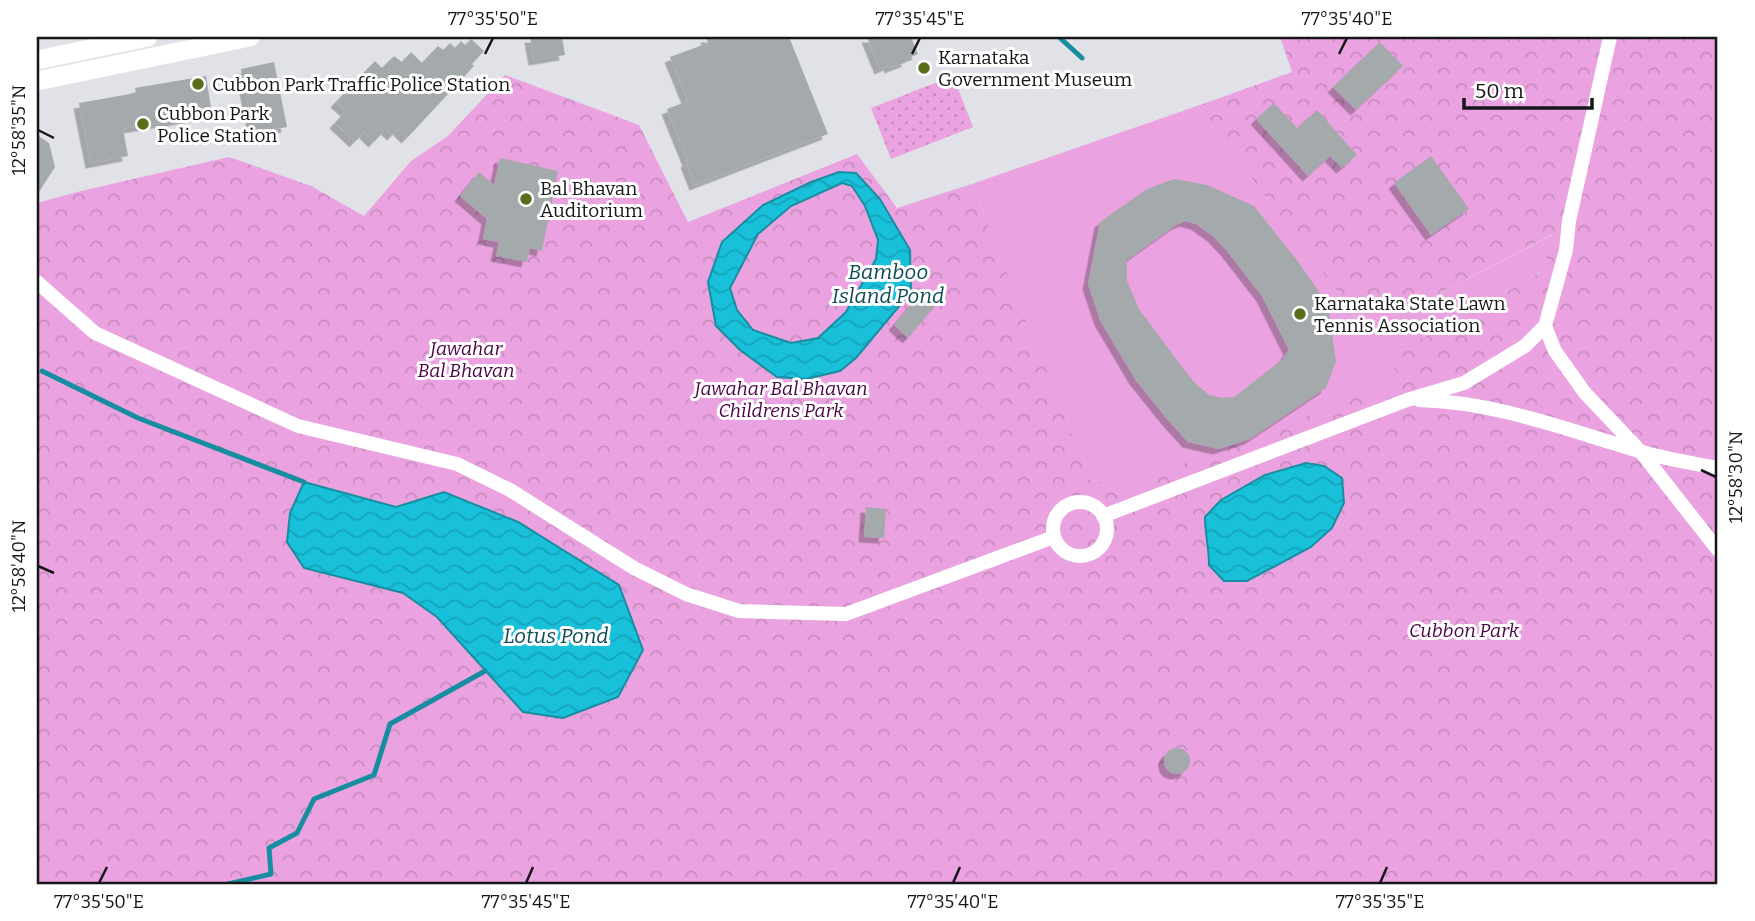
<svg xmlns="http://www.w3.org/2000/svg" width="1755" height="921" viewBox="0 0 1755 921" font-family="Bitter,serif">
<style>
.grass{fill:url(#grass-dots)}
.park{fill:url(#park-crowns)}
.pitch{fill:#eaa3e0}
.water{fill:url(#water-waves);stroke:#178da0;stroke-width:2;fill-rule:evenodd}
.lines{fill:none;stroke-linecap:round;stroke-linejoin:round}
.stream{stroke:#178da0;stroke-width:5}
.building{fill:#a4a9ac;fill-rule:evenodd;filter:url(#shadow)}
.street{stroke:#fff;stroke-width:14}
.secondary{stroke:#fff;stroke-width:19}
.ticks{fill:none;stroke:#161618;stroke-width:2.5}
.poi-dot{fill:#596d1c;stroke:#fff;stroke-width:2.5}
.labels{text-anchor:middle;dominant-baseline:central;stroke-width:6;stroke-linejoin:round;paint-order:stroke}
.poi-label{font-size:19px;fill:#161618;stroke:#fff;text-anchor:start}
.park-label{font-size:19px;font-style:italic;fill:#4a0245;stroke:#fff}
.water-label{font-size:21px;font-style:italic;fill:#0c4c57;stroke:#fff}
.neatline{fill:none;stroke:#161618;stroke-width:2.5}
.ticks-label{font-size:18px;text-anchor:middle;fill:#161618}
</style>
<defs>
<pattern id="grass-dots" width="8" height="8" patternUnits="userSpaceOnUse" patternTransform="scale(1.75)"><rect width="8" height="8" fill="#eaa3e0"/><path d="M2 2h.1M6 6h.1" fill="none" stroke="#c88cbf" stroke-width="1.8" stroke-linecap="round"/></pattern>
<pattern id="park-crowns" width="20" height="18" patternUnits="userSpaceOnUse" patternTransform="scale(1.75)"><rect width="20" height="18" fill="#eaa3e0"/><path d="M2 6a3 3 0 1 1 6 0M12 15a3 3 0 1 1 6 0" fill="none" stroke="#c88cbf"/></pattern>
<pattern id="water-waves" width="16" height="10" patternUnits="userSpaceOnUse" patternTransform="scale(1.75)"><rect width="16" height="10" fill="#18c0da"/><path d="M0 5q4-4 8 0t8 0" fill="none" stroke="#15a4ba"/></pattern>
<filter id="shadow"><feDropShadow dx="-5.5" dy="5.5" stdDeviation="0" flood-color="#0004"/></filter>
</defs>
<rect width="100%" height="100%" fill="#e0e2e7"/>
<path class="grass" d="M 953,76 L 973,127 L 891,159 L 871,108 Z"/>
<path class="park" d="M 1280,37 L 1718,37 L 1718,884 L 37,884 L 37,203 L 81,191 L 229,157 L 311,186 L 364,216 L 411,161 L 448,136 L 505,75 L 639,125 L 688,222 L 857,154 L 897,208 L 972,184 L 1090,479 L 1402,380 L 1380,351 L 1417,341 L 1543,271 L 1553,234 L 1399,315 L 1358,320 L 1197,106 L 1292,72 Z"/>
<path class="pitch" d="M 1197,106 L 1358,320 L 1399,315 L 1554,234 L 1543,271 L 1417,341 L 1381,351 L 1402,380 L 1123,487 L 1090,480 L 972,184 Z"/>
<path class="water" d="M 839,172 L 856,173 L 880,199 L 910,250 L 911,292 L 856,358 L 840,371 L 806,379 L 777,377 L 740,350 L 716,326 L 708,282 L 722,242 L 763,205 L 811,182 ZM 842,183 L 852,186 L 865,206 L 878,240 L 876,259 L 846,312 L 818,338 L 791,343 L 753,330 L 737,310 L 730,288 L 758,234 L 791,206 Z
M 1306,463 L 1324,466 L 1342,478 L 1344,503 L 1332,528 L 1311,547 L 1247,581 L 1224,581 L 1209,565 C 1209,549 1205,533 1205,517 L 1221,500 L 1265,475 Z
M 304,482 L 396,507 L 444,492 L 518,522 L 619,585 L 643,650 L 618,697 L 563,718 L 523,712 L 437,617 L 403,593 L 304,568 L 287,542 L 290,513 Z"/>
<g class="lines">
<path class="stream" d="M 1059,37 L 1082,58
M 42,371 L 138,418 L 304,482
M 228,884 L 271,874 L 269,848 L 297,833 L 314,799 L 374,775 L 390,724 L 485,671"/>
</g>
<path class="building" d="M 530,37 L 562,37 L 565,55 L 534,60 Z
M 706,37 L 789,37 L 828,134 L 695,185 L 686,162 L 688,161 L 667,109 L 688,101 L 670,57 L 708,43 Z
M 867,37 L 911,37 L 918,54 L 906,59 L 908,61 L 890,68 L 889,65 L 880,69 Z
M 471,39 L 484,51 L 472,64 L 474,66 L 407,138 L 398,129 L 393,135 L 386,129 L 374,142 L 364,132 L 355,142 L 335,123 L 346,111 L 336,102 L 375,61 L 382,68 L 394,56 L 402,62 L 411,52 L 422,63 L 438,46 L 443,50 L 450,43 L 455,48 L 461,41 L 465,45 Z
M 1380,42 L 1403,66 L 1356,110 L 1333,87 Z
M 274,62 L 287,127 L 254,133 L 241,69 Z
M 206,76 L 212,114 L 123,129 L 128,156 L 91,163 L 79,103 L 136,93 L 135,88 Z
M 1274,103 L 1297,128 L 1317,110 L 1357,155 L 1342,168 L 1330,156 L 1308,176 L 1256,119 Z
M 37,135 L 49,143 L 55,167 L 37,195 Z
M 1431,156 L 1469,209 L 1431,235 L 1394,183 Z
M 500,158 L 558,171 L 542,251 L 530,248 L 527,262 L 496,256 L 499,242 L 483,239 L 487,219 L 460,196 L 479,172 L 494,185 Z
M 1174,179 L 1207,185 L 1254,206 L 1299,263 L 1328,305 L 1336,361 L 1326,388 L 1250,439 L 1218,449 L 1188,442 L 1168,420 L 1135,379 L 1100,320 L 1088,284 L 1100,222 L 1147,189 ZM 1185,221 L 1196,224 L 1213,236 L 1227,251 L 1262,296 L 1289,350 L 1282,360 L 1234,397 L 1222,398 L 1209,395 L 1195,383 L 1182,367 L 1139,309 L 1127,281 L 1127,260 L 1176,225 Z
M 922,292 L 936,305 L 908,338 L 894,325 Z
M 866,507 L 886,509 L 884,538 L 864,537 Z
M1164 761a13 13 0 1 1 26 0a13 13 0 1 1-26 0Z"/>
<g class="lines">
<path class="street" d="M 1610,37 L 1569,221 L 1566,250 L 1545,326 L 1555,351 L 1585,393 L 1641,452 L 1718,550
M 37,282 L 95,333 L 298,426 L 457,464 L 510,490 L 634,568 L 686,594 L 739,611 L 846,614 L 1054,537
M 1419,400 C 1496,402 1567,430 1639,451 C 1665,459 1692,463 1718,468
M1053 529a27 27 0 1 1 54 0a27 27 0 1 1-54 0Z
M 1103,516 L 1407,400 L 1464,383 L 1525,346 L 1545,326"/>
<path class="secondary" d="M 37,60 L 148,37
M 37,81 L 250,37"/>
</g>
<path class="ticks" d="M 485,54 L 493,38M 912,54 L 920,38M 1339,54 L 1347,38M 38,130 L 54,138M 1701,470 L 1716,477M 38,566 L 54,573M 99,883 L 107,867M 526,883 L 533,867M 953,883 L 960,867M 1380,883 L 1387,867"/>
<g class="poi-dot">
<circle cx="924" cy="68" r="7"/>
<circle cx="198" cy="84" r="7"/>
<circle cx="143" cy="124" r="7"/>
<circle cx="526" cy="199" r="7"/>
<circle cx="1300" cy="314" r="7"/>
</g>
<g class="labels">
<g class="poi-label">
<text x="938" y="57">Karnataka<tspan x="938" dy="22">Government Museum</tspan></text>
<text x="212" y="84">Cubbon Park Traffic Police Station</text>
<text x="157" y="113">Cubbon Park<tspan x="157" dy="22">Police Station</tspan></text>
<text x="540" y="188">Bal Bhavan<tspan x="540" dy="22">Auditorium</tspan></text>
<text x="1314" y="303">Karnataka State Lawn<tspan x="1314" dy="22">Tennis Association</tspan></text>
</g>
<g class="park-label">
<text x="466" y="348">Jawahar<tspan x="466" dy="22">Bal Bhavan</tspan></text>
<text x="781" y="388">Jawahar Bal Bhavan<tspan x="781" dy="22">Childrens Park</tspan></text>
<text x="1464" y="630">Cubbon Park</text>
</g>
<g class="water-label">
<text x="888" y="272">Bamboo<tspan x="888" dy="24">Island Pond</tspan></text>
<text x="556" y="636">Lotus Pond</text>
</g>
</g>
<rect width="1755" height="921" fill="none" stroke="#ffffff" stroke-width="77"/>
<path d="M1464 98v10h128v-10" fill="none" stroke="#161618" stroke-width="3.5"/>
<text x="1475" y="98" font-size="21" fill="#161618" stroke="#ffffff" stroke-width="5" paint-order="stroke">50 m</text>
<rect x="38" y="38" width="1678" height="845" class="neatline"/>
<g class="ticks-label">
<text x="493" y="25">77°35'50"E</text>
<text x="920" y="25">77°35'45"E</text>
<text x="1347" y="25">77°35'40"E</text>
<text transform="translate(19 130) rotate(-90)" y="6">12°58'35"N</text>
<text transform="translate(1736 477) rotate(-90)" y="6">12°58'30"N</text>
<text transform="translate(19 566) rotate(-90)" y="6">12°58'40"N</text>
<text x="99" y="908">77°35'50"E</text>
<text x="526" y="908">77°35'45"E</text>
<text x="953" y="908">77°35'40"E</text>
<text x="1380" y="908">77°35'35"E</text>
</g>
</svg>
